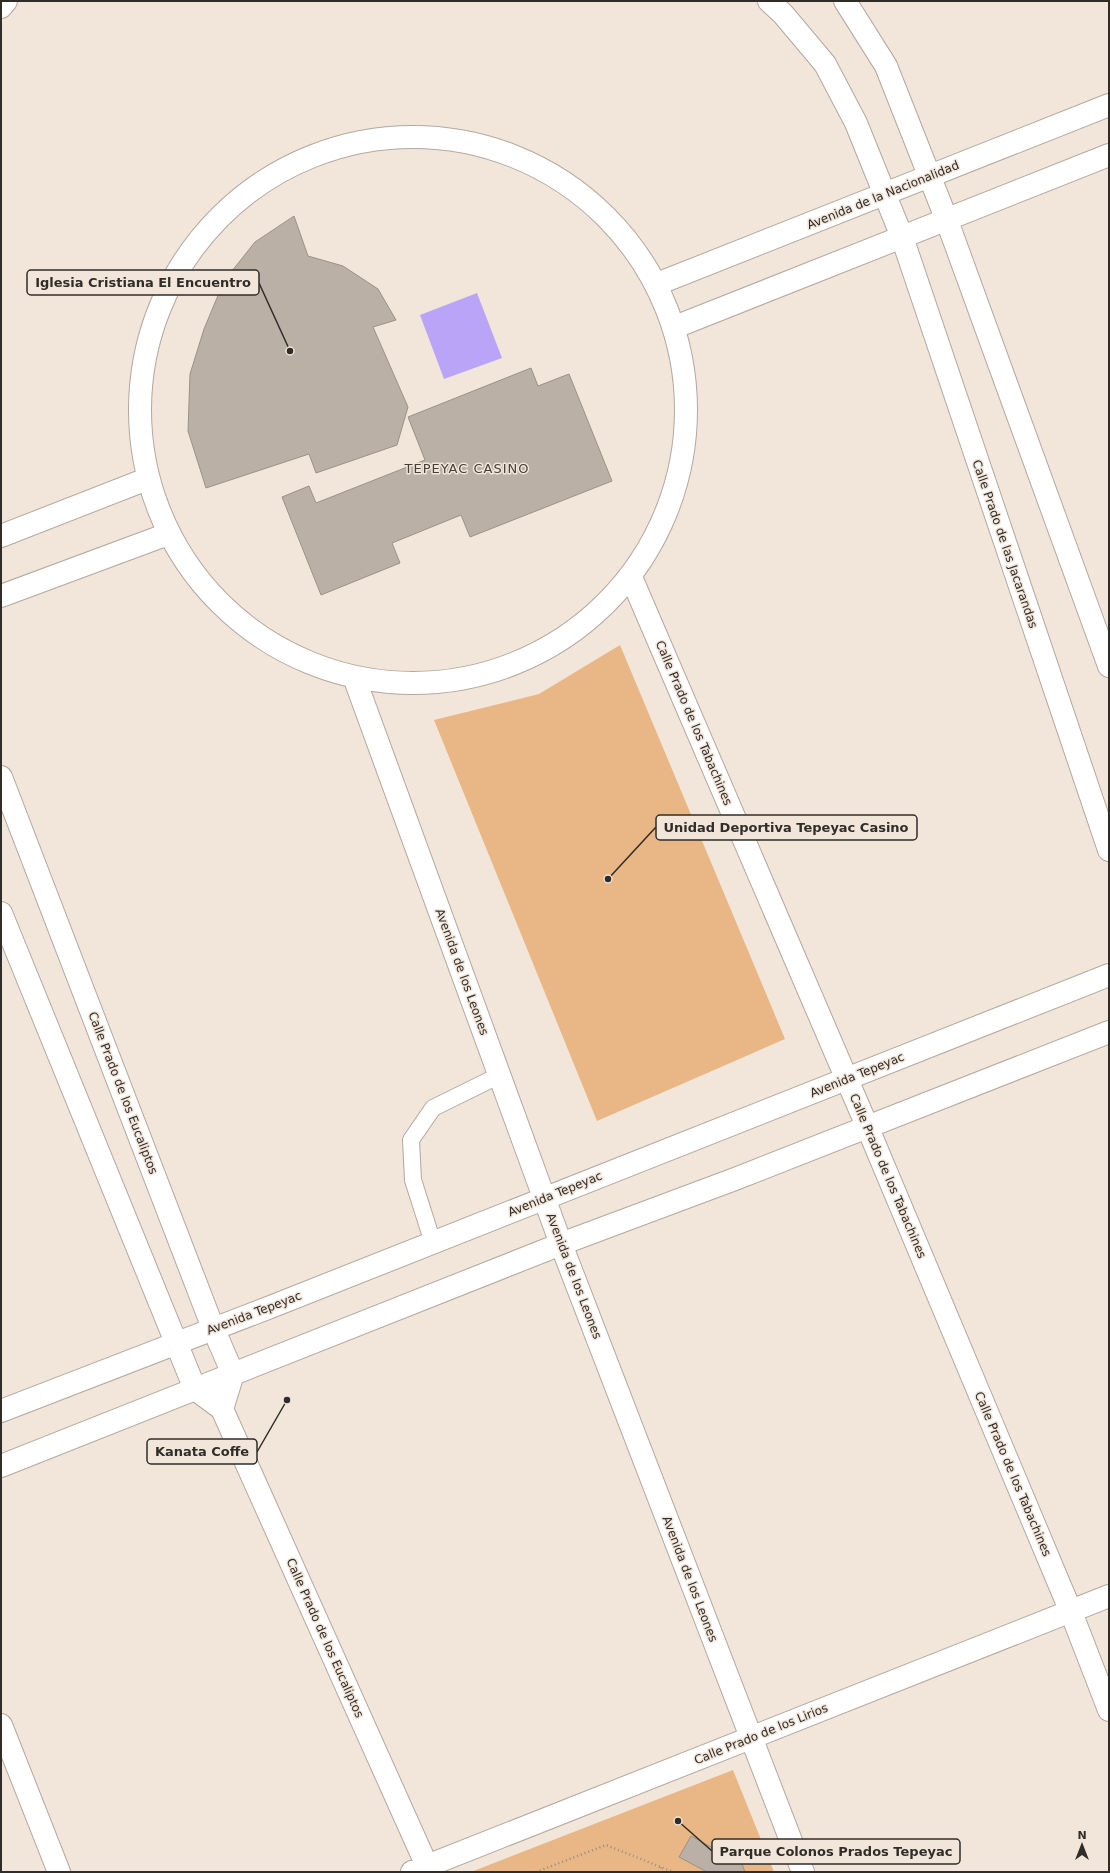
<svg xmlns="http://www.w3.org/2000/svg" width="1110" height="1873" viewBox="0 0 1110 1873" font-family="'DejaVu Sans',sans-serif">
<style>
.green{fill:#e8b785}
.water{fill:#b9a4f8}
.building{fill:#bbb0a6;stroke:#9c9187}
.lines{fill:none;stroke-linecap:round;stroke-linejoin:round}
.lane-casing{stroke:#b3a89e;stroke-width:18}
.street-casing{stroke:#b3a89e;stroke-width:24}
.secondary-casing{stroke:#b3a89e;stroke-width:24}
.path{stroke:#958d85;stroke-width:2.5;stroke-dasharray:1 3;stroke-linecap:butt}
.lane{stroke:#fff;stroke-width:16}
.street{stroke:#fff;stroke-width:22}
.secondary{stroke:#fff;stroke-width:22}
.labels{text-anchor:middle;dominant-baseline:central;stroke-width:3;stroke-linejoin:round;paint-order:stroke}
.street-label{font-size:12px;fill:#302c28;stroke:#f2e6db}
.neighbourhood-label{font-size:13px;letter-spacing:1px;fill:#473e35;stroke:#f2e6db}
.leader{fill:none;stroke:#302c28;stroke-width:1.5}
.callout-dot{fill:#302c28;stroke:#f2e6db;stroke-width:1.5}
.callout{fill:#f2e6db;stroke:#302c28;stroke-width:1.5}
.callout-label{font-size:13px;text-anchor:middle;font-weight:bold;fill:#302c28}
</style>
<rect width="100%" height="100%" fill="#f2e6db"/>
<path class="green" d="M 620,645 L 785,1039 L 597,1121 L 434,720 L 539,694 Z
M 733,1770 L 774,1872 L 471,1872 Z"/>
<path class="water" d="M 477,293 L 502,358 L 444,379 L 420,315 Z"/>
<path class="building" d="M 294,216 L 308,256 L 343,266 L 378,289 L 396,320 L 373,327 L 408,407 L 397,445 L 316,473 L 309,454 L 206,488 L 188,431 L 190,374 L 204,329 L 224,281 L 255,242 Z
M 531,368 L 538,386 L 569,374 L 612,481 L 470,537 L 461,515 L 392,543 L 400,563 L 321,595 L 282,497 L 309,486 L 316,503 L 425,460 L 408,417 Z
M 691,1836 L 742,1864 L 745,1872 L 707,1872 L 679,1857 Z"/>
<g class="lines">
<defs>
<path id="lane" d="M 433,1243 L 413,1180 L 411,1140 L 433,1108 L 500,1075"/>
<path id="street" d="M 769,1 L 783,14 L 825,64 L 856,123 L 902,237 L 1109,850
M 845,1 L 886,66 L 946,218 L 1109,666
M 1,7 L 6,1
M140 410a273 273 0 1 1 546 0a273 273 0 1 1-546 0Z
M 657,284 L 1109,105
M 675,327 L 1109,155
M 1,536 L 147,479
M 631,577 L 867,1126 L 1071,1612 L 1109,1710
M 1,596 L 168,534
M 354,677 L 561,1244 L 803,1872
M 1,777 L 213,1328 L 233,1374 L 222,1409
M 1,913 L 195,1389 L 222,1409 L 427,1866
M 1,1725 L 59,1872
M 412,1872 L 1109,1596"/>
<path id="secondary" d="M 1,1411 L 273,1306 L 1109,975
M 1,1466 L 561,1244 L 735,1179 L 1109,1032"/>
</defs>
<use href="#lane" class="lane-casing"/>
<use href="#street" class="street-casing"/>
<use href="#secondary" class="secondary-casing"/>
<path class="path" d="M 536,1872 L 606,1845 L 673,1872
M 659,1872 L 661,1867"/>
<use href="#lane" class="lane"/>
<use href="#street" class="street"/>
<use href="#secondary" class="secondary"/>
</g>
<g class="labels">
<g class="street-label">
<text transform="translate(883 195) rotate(-22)">Avenida de la Nacionalidad</text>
<text transform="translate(1005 544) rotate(71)">Calle Prado de las Jacarandas</text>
<text transform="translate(694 723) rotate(67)">Calle Prado de los Tabachines</text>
<text transform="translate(462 972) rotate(70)">Avenida de los Leones</text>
<text transform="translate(857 1075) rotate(-22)">Avenida Tepeyac</text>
<text transform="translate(123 1093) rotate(69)">Calle Prado de los Eucaliptos</text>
<text transform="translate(888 1176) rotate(67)">Calle Prado de los Tabachines</text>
<text transform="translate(555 1194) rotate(-22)">Avenida Tepeyac</text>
<text transform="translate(574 1276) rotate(69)">Avenida de los Leones</text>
<text transform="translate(254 1313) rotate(-21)">Avenida Tepeyac</text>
<text transform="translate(1013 1474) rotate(67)">Calle Prado de los Tabachines</text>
<text transform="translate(690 1579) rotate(69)">Avenida de los Leones</text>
<text transform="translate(325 1638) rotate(66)">Calle Prado de los Eucaliptos</text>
<text transform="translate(761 1734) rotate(-22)">Calle Prado de los Lirios</text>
</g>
<g class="neighbourhood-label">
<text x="467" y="468">TEPEYAC CASINO</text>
</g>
</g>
<path class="leader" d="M290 351L259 283M608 879L656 827M287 1400L257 1452M678 1821L712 1851"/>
<g class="callout-dot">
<circle cx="290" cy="351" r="4"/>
<circle cx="608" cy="879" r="4"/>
<circle cx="287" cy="1400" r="4"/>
<circle cx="678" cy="1821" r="4"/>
</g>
<g class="callout">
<rect x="27" y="270" width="232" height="25" rx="4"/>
<rect x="656" y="815" width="261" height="25" rx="4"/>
<rect x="147" y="1439" width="110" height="25" rx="4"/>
<rect x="712" y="1839" width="248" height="25" rx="4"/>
</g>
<g class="callout-label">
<text x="143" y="287">Iglesia Cristiana El Encuentro</text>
<text x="786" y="832">Unidad Deportiva Tepeyac Casino</text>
<text x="202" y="1456">Kanata Coffe</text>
<text x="836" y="1856">Parque Colonos Prados Tepeyac</text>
</g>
<rect width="1110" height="1873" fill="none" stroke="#302c28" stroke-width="4"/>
<g transform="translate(1082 1845)" stroke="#f2e6db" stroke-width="3" paint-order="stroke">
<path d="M0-3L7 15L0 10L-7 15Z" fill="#302c28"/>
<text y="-6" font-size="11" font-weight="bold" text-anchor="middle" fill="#302c28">N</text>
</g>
</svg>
